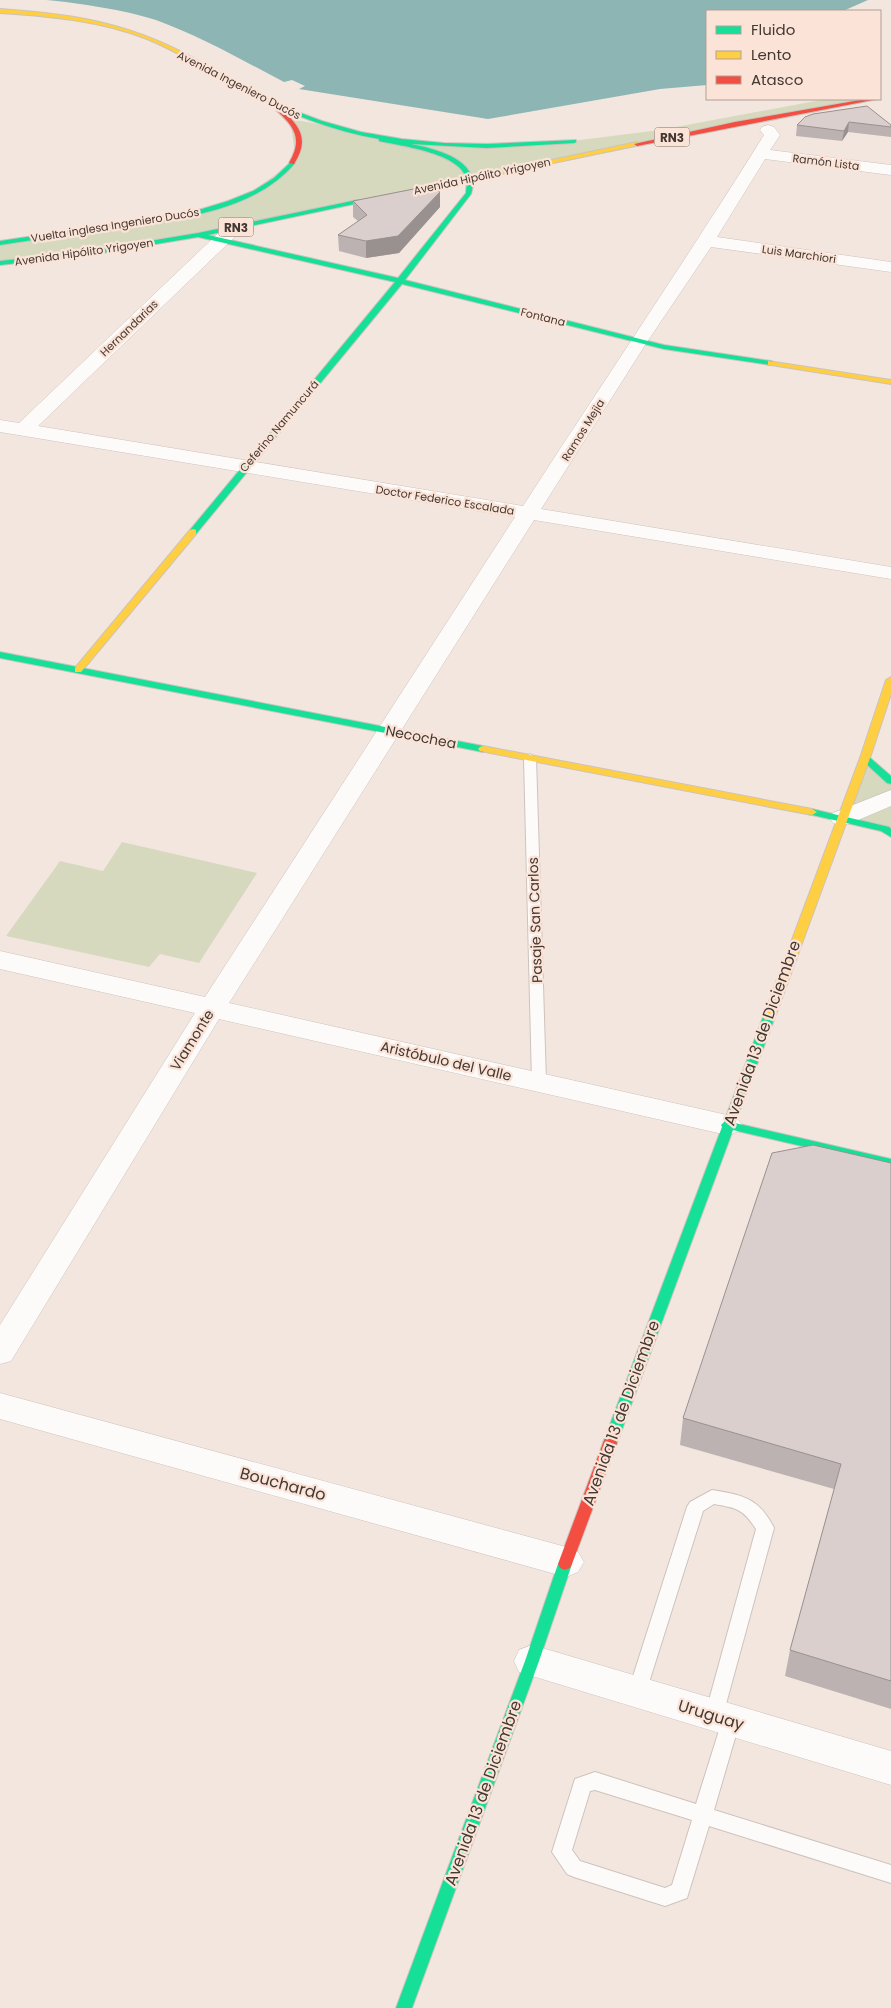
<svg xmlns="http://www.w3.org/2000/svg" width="891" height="2008" viewBox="0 0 891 2008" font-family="Poppins,sans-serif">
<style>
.green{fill:#d7d9bf}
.water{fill:#8cb5b4}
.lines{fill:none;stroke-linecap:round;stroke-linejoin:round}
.lane-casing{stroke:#cdc3bd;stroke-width:2}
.street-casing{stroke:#cdc3bd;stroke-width:1}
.fast-casing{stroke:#cdc3bd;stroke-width:2}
.slow-casing{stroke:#cdc3bd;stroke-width:2}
.jam-casing{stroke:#cdc3bd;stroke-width:2}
.lane{fill:#fdfbfa;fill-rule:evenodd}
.street{fill:#fdfbfa;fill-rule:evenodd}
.fast{fill:#16e098;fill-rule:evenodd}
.slow{fill:#ffcf43;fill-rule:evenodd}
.jam{fill:#f24e42;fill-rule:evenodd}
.wall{fill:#bcb2b1}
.shaded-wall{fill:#999190}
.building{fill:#dbcfce;stroke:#999190}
.labels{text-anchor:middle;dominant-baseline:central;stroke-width:4.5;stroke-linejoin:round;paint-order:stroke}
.far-street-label{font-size:11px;fill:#433832;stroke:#fbe4d7}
.shield{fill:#fbe4d7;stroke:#7a6c64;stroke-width:1}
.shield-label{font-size:12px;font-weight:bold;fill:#433832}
.street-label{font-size:14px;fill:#433832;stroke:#fbe4d7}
.near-street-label{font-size:16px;fill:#433832;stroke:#fbe4d7}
</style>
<rect width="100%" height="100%" fill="#f3e6df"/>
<path class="green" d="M 826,99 L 875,99 L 198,235 L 0,263 L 0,243 L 175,216 L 244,197 L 296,160 L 290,119 L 424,143 L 564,142 L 660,130 Z
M 865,758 L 891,781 L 891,834 L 842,818 Z
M 122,842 L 257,873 L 199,963 L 160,954 L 149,967 L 6,936 L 60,861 L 103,871 Z"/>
<path class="water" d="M 46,0 L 868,0 L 843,11 L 707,11 L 707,85 L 660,89 L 488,119 L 299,89 L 305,86 L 292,80 L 284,82 C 242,60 200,36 156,20 C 125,10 79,3 46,0 Z"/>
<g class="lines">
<defs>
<path id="lane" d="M 530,754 L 536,758 L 546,1082 L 544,1085 L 534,1085 L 532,1082 L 524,758 Z
M 712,1490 C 743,1495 759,1498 774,1528 L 723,1715 L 721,1721 L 714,1723 L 707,1721 L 705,1715 L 756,1529 C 743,1509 737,1508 714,1504 L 703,1511 L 646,1692 L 644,1698 L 637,1700 L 630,1698 L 628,1692 L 687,1507 L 690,1502 Z
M 731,1713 L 738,1715 L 740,1721 L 714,1810 L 891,1865 L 891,1883 L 709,1826 L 687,1898 L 665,1906 L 574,1877 L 567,1874 L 552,1852 L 575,1779 L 595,1772 L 696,1804 L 722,1721 L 724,1715 ZM 595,1790 L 692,1820 L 672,1885 L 665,1888 L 580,1861 L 572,1850 L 590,1791 Z"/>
<path id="street" d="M 768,125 L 774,127 L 780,135 L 770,150 L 891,165 L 891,175 L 765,159 L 717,237 L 891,262 L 891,272 L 711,247 L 647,342 L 541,509 L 891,567 L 891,579 L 534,520 L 229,1003 L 727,1115 L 737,1118 L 742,1125 L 737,1132 L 727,1135 L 219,1019 L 11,1361 L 0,1364 L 0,1325 L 195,1013 L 0,969 L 0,951 L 205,997 L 515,517 L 0,432 L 0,420 L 19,423 L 229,223 L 241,223 L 243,227 L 241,231 L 38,426 L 523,506 C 603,382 686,260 764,135 L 760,130 L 762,127 Z
M 891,790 L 891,806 L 851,823 L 842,825 L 833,823 L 830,818 L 833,813 Z
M 0,1393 L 566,1547 L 578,1552 L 584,1562 L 578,1572 L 566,1577 L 0,1419 Z
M 532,1645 L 891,1751 L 891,1785 L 519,1672 L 514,1661 L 519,1650 Z"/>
<path id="fast" d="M 238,86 L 242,86 L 282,106 L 322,121 L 361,132 L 402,139 L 444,143 L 487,144 L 576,140 L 576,142 L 574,143 L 487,148 L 411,144 C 436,149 482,160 471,194 L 405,280 L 664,345 L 771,361 L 775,363 L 771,365 L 664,349 L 402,284 L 196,534 L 190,534 L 190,530 L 395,282 L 198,237 L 90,255 L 0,265 L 0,261 L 90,251 L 198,233 L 357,200 L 359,201 L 359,203 L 208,235 L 398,278 L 466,193 C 466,189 467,185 467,181 C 463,153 401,146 379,141 L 379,139 C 328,130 283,111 238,88 Z
M 292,161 L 295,163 C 251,216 162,221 98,230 C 65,235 33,240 0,245 L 0,241 L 147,219 L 202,209 L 228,201 L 253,191 L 274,178 Z
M 0,652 L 483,746 L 488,749 L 483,752 L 0,658 Z
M 865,755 L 868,756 L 891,776 L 891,784 L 887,783 L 862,760 L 860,758 L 862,756 Z
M 812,809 L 889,827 L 891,829 L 891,837 L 881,831 L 808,814 L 807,812 Z
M 769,1013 L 775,1017 L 735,1123 L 891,1159 L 891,1167 L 733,1130 L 617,1443 L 615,1447 L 610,1448 L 605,1447 L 603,1443 L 722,1127 L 721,1125 L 724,1122 L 763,1017 Z
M 565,1558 L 570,1560 L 572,1564 L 539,1661 L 412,2008 L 396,2008 L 525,1661 L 558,1564 L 560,1560 Z"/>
<path id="slow" d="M 0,9 C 77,14 136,24 204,64 C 217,71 232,78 243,87 L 238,88 C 208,71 179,52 147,39 C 100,21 50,16 0,13 Z
M 637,142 L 640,144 L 639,145 L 357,204 L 354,202 Z
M 768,361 L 891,380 L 891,384 L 771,365 L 768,365 Z
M 193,529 L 196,530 L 196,534 L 81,672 L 75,672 L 75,668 L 190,530 Z
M 891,677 L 891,694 L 870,758 L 775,1017 L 773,1020 L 765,1020 L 763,1017 L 860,758 L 886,680 Z
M 483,746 L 812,809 L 817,812 L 812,815 L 480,751 L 478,749 L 480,747 Z"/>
<path id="jam" d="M 866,99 L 878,99 L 637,146 L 634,144 L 735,122 Z
M 276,108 L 280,108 C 300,126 310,139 294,164 L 289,163 C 303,139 295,127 276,110 Z
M 610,1438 L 615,1439 L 617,1443 L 572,1564 L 570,1568 L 565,1570 L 560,1568 L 558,1564 L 603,1443 L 605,1439 Z"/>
</defs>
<use href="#lane" class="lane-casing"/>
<use href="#street" class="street-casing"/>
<use href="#fast" class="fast-casing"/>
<use href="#slow" class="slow-casing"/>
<use href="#jam" class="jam-casing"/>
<use href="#lane" class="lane"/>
<use href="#street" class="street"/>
<use href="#fast" class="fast"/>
<use href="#slow" class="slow"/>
<use href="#jam" class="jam"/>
</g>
<path class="wall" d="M 805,117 L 891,125 L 891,137 L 848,132 L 842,141 L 796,136 L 797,125 Z
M 440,192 L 440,207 L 399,253 L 366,258 L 339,251 L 338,235 L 358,221 L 353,217 L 353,201 Z
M 891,1163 L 891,1709 L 785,1676 L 790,1650 L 834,1489 L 680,1445 L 683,1418 Z"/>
<path class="shaded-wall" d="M 849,122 L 848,132 L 842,141 L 844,131 Z
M 440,192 L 440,207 L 399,253 L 366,258 L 366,241 Z"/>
<path class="building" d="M 867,106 L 891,125 L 891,127 L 849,122 L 844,131 L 797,125 L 805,117 L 813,114 Z
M 429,186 L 440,192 L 398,236 L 366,241 L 338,235 L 367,215 L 353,201 Z
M 813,1145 L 891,1163 L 891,1681 L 790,1650 L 841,1464 L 683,1418 L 772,1153 Z"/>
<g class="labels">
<g class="far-street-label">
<text transform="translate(239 85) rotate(27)">Avenida Ingeniero Ducós</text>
<text transform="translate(826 162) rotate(7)">Ramón Lista</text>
<text transform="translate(482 176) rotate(-12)">Avenida Hipólito Yrigoyen</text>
<text transform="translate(115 225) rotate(-9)">Vuelta inglesa Ingeniero Ducós</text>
<text transform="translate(84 252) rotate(-8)">Avenida Hipólito Yrigoyen</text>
<text transform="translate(799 254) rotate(8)">Luis Marchiori</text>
<text transform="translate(543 317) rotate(14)">Fontana</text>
<text transform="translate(129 328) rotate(-44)">Hernandarias</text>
<text transform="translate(279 426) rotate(-50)">Ceferino Namuncurá</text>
<text transform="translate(583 430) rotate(-58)">Ramos Mejia</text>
<text transform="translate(445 500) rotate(9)">Doctor Federico Escalada</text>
</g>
<g class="shield">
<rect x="654.5" y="127.5" width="35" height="19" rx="4"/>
<rect x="218.5" y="217.5" width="35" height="19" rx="4"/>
</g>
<g class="shield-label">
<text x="672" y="137">RN3</text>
<text x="236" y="227">RN3</text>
</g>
<g class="street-label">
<text transform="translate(421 737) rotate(11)">Necochea</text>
<text transform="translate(535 920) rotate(-92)">Pasaje San Carlos</text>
<text transform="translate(192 1040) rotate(-58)">Viamonte</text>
<text transform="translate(446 1061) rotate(13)">Aristóbulo del Valle</text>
</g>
<g class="near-street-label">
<text transform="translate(762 1033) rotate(-70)">Avenida 13 de Diciembre</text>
<text transform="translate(621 1413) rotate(-70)">Avenida 13 de Diciembre</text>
<text transform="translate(283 1484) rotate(15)">Bouchardo</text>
<text transform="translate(711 1715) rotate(17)">Uruguay</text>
<text transform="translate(483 1793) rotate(-70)">Avenida 13 de Diciembre</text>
</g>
</g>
<rect x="706" y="10" width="175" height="90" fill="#fbe4d7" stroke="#b19f95"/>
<rect x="716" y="26" width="25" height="8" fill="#16e098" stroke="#b19f95"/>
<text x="751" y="35" font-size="15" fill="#433832">Fluido</text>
<rect x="716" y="51" width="25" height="8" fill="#ffcf43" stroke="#b19f95"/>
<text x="751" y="60" font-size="15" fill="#433832">Lento</text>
<rect x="716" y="76" width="25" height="8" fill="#f24e42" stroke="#b19f95"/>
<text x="751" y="85" font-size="15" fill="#433832">Atasco</text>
</svg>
